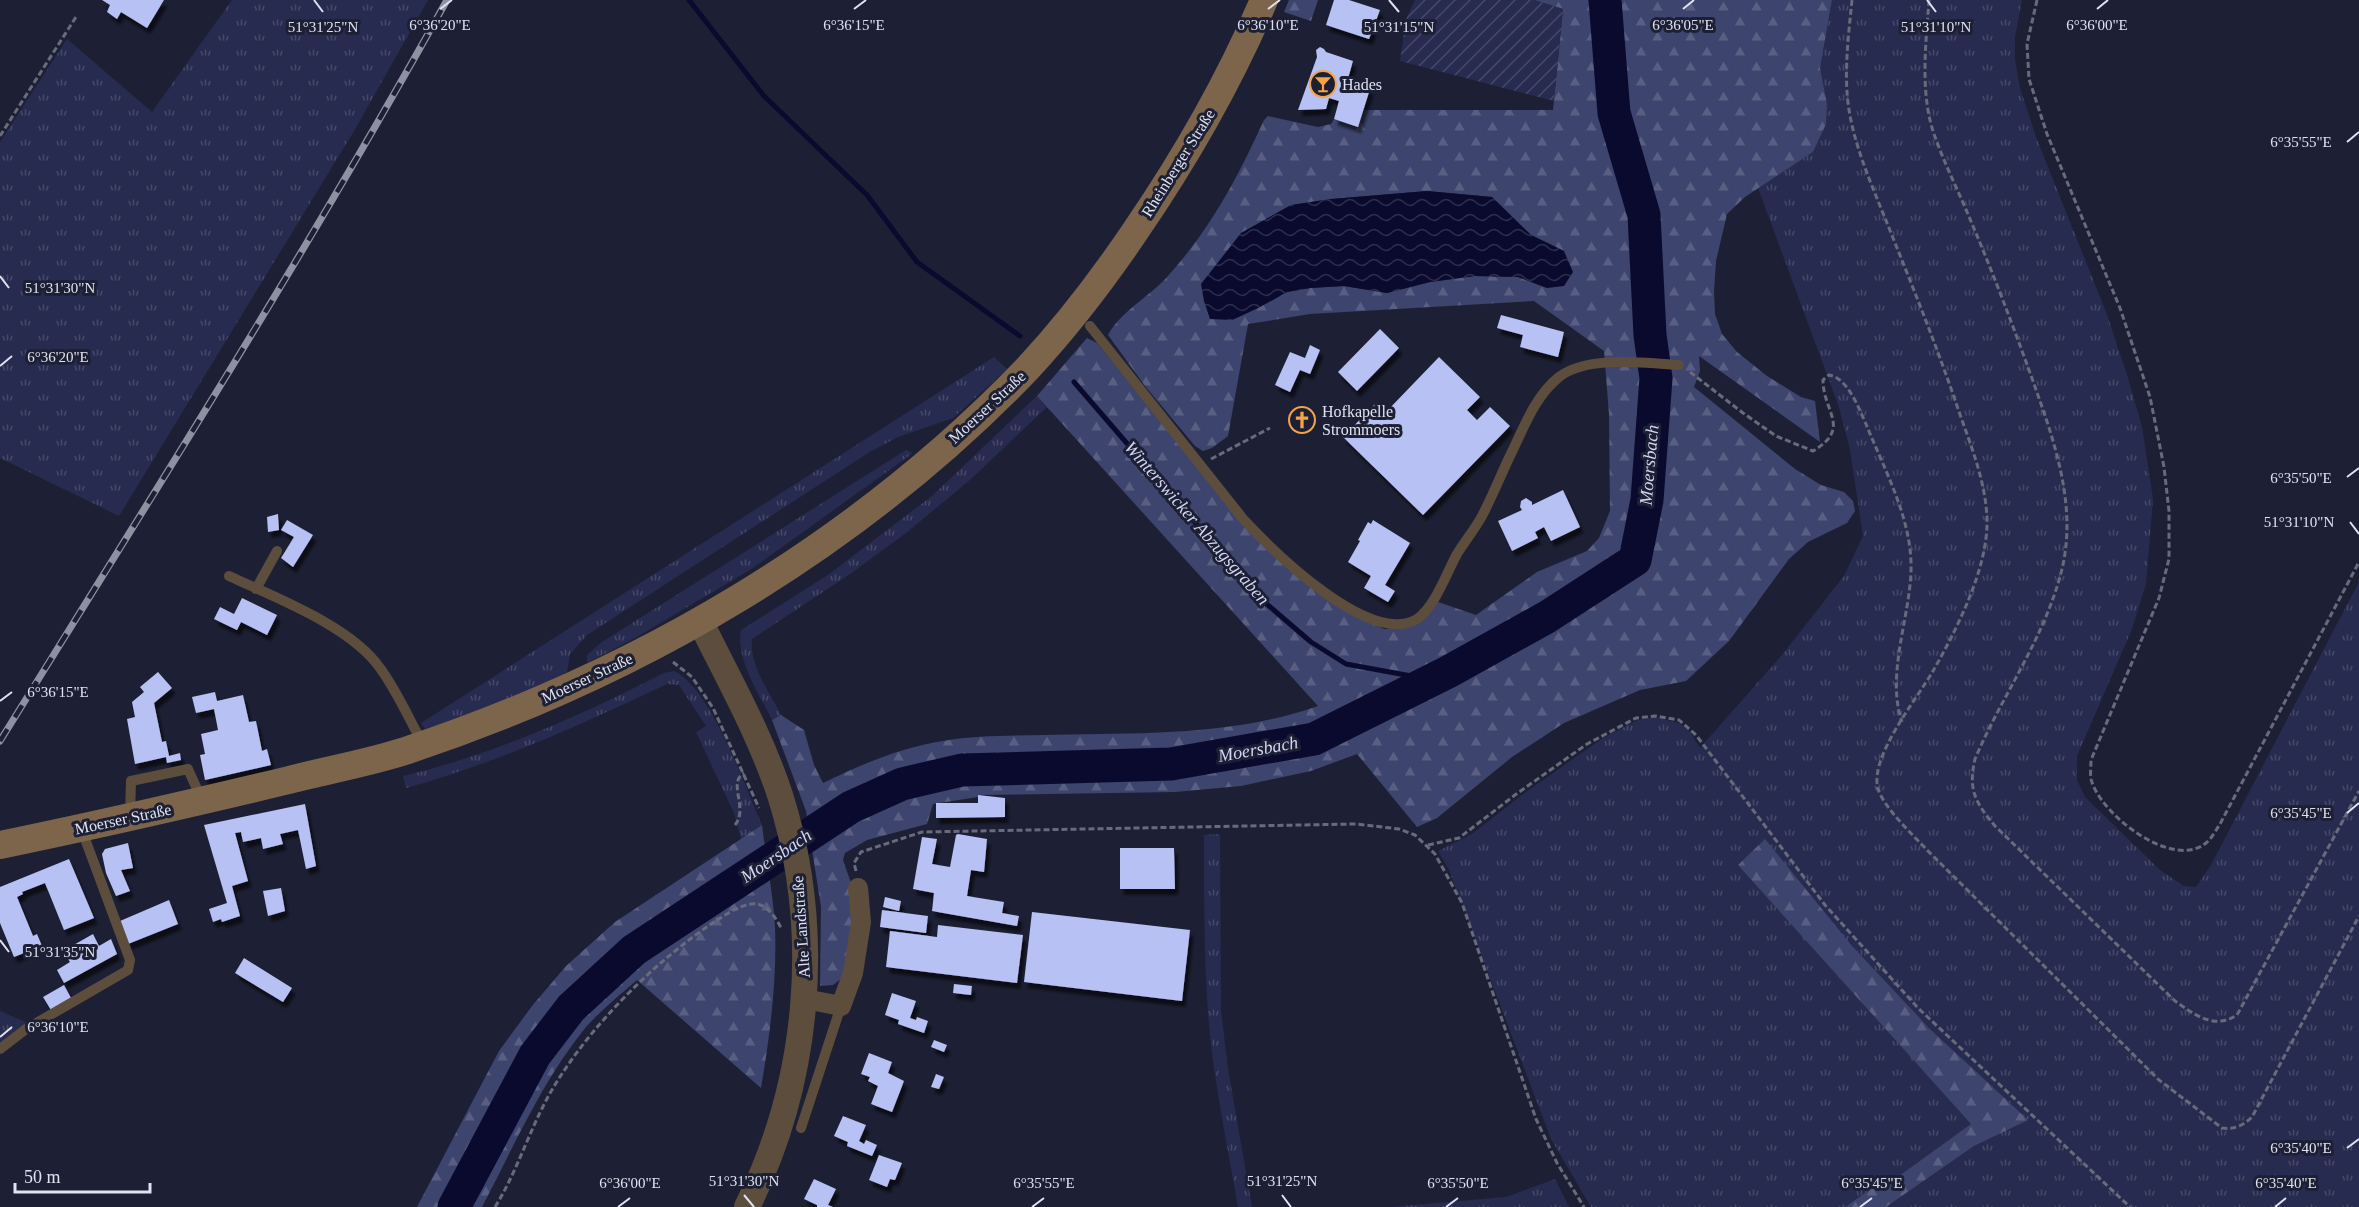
<svg xmlns="http://www.w3.org/2000/svg" width="2359" height="1207" viewBox="0 0 2359 1207" font-family="Georgia,serif">
<style>
.grass{fill:url(#grass-tufts)}
.forest{fill:url(#forest-firs);fill-rule:evenodd}
.garden{fill:url(#garden-furrows)}
.water{fill:url(#water-waves)}
.lines{fill:none;stroke-linecap:round;stroke-linejoin:round}
.stream{stroke:#0a0a2f;stroke-width:5}
.river{stroke:#0a0a2f;stroke-width:33}
.building{fill:#b8c1f3;filter:url(#shadow)}
.path{stroke:#686b7c;stroke-width:3;stroke-dasharray:6 3;stroke-linecap:butt}
.service{stroke:#5c4d3d;stroke-width:10}
.minor{stroke:#5c4d3d;stroke-width:20}
.tertiary{stroke:#5c4d3d;stroke-width:26}
.secondary{stroke:#7d654c;stroke-width:28}
.rail-casing{stroke:#8e91a1;stroke-width:7}
.rail{stroke:#1d2034;stroke-width:4.5;stroke-dasharray:14;stroke-linecap:butt}
.ticks{fill:none;stroke:#dfe2f0;stroke-width:2}
.labels{text-anchor:middle;dominant-baseline:central;stroke-width:6;stroke-linejoin:round;paint-order:stroke}
.poi-label{font-size:16px;fill:#dfe2f0;stroke:#1d2034;text-anchor:start}
.street-label{font-size:16px;fill:#dfe2f0;stroke:#1d2034}
.water-label{font-size:18px;font-style:italic;fill:#d0d6f3;stroke:#1d2034}
.ticks-label{font-size:15px;text-anchor:middle;fill:#dfe2f0;stroke:#1d2034;stroke-width:6;stroke-linejoin:round;paint-order:stroke}
</style>
<defs>
<pattern id="grass-tufts" width="24" height="20" patternUnits="userSpaceOnUse" patternTransform="scale(1.5)"><rect width="24" height="20" fill="#272b4f"/><path d="M3 7l-1-3M5 7V3M7 7l1-3M15 17l-1-3M17 17v-4M19 17l1-3" fill="none" stroke="#464969"/></pattern>
<pattern id="forest-firs" width="22" height="20" patternUnits="userSpaceOnUse" patternTransform="scale(1.5)"><rect width="22" height="20" fill="#3d446d"/><path d="M5 1l3.5 6h-7zM16 11l3.5 6h-7z" fill="#595f82"/></pattern>
<pattern id="garden-furrows" width="10" height="10" patternUnits="userSpaceOnUse" patternTransform="scale(1.5)"><rect width="10" height="10" fill="#272b4f"/><path d="M-1 1l2-2M0 10L10 0M9 11l2-2" fill="none" stroke="#464969"/></pattern>
<pattern id="water-waves" width="16" height="10" patternUnits="userSpaceOnUse" patternTransform="scale(1.5)"><rect width="16" height="10" fill="#0a0a2f"/><path d="M0 5q4-4 8 0t8 0" fill="none" stroke="#2d2d4d"/></pattern>
<filter id="shadow"><feDropShadow dx="3.5" dy="6" stdDeviation="1.5" flood-color="#0009"/></filter>
</defs>
<rect width="100%" height="100%" fill="#1d2034"/>
<path class="grass" d="M 232,0 L 428,0 L 354,131 L 119,516 L 0,458 L 0,142 L 67,39 L 152,112 Z
M 1832,0 L 2022,0 L 2015,37 L 2015,60 L 2020,88 L 2036,137 L 2106,312 L 2128,378 L 2142,427 L 2153,499 L 2146,584 L 2132,629 L 2077,756 L 2077,780 L 2085,797 L 2160,870 L 2184,886 L 2196,887 L 2211,865 L 2359,582 L 2359,1207 L 1886,1207 L 1974,1146 L 2026,1120 L 1915,1014 L 1847,945 L 1765,840 L 1739,865 L 1972,1124 L 1899,1176 L 1875,1186 L 1845,1207 L 1591,1207 L 1551,1139 L 1449,870 L 1438,851 L 1472,834 L 1522,795 L 1603,738 L 1638,720 L 1654,717 L 1679,723 L 1690,732 L 1700,748 L 1782,655 L 1844,576 L 1863,536 L 1850,450 L 1839,407 L 1758,188 L 1813,152 L 1827,104 L 1820,68 Z
M 994,357 L 1007,369 L 953,418 L 898,437 L 868,453 L 587,635 L 570,654 L 567,672 L 522,696 L 425,729 L 421,723 Z
M 1037,396 L 1047,407 L 971,479 L 906,533 L 850,574 L 752,639 C 749,665 770,693 781,715 L 772,720 C 760,695 735,658 741,630 L 828,575 L 932,496 Z
M 906,450 L 913,453 L 753,568 L 635,638 L 587,663 L 587,655 L 602,642 Z
M 674,671 C 711,688 745,787 762,825 L 741,839 L 734,813 L 696,732 L 706,726 L 679,685 L 667,684 C 582,724 497,763 406,788 L 403,776 C 493,755 582,715 664,673 Z
M 1220,834 L 1221,1011 L 1228,1069 L 1252,1207 L 1238,1207 C 1227,1143 1213,1078 1208,1013 C 1204,954 1204,894 1204,835 Z
M 0,1011 L 30,1024 L 0,1047 Z
M 1555,1179 L 1569,1207 L 1391,1207 L 1506,1197 Z"/>
<path class="forest" d="M 1289,0 L 1318,0 L 1311,21 L 1284,12 Z
M 1534,0 L 1832,0 L 1820,68 L 1827,104 L 1826,124 L 1813,152 L 1745,197 L 1727,214 L 1716,261 L 1714,291 L 1715,314 L 1722,334 L 1737,352 L 1767,376 L 1801,397 L 1815,401 L 1820,442 L 1699,356 L 1700,371 L 1694,387 L 1795,469 L 1821,485 L 1844,492 L 1853,501 L 1855,511 L 1847,523 L 1808,542 L 1789,559 L 1729,641 L 1686,681 L 1640,690 L 1564,723 L 1512,757 L 1437,818 L 1417,827 L 1357,754 L 1311,771 L 1241,786 L 1175,792 L 978,795 L 978,797 L 933,804 L 927,824 L 867,840 L 845,853 L 843,860 L 851,883 L 855,933 L 842,978 L 833,985 L 820,986 L 821,907 L 806,811 L 772,720 L 781,715 L 804,730 L 814,765 L 823,783 C 862,764 900,748 943,741 C 976,735 1010,736 1043,735 C 1135,733 1230,737 1318,706 L 1037,396 L 1087,338 L 1097,343 L 1233,511 L 1346,609 L 1384,629 L 1406,628 L 1426,618 L 1438,602 L 1476,615 L 1537,572 L 1587,551 L 1599,538 L 1610,511 L 1609,414 L 1604,351 L 1534,301 L 1310,314 L 1248,324 L 1228,436 L 1212,448 L 1203,451 L 1195,446 L 1145,386 L 1108,335 C 1121,311 1149,297 1167,277 C 1210,230 1238,177 1264,120 L 1268,116 L 1318,127 L 1331,124 L 1334,119 L 1358,127 L 1364,110 L 1553,110 L 1563,9 ZM 1427,191 L 1492,197 L 1531,235 L 1564,251 L 1547,288 L 1518,277 L 1475,276 L 1430,282 L 1387,293 L 1344,286 L 1310,288 L 1287,292 L 1258,308 L 1232,320 L 1227,254 L 1241,233 L 1291,205 L 1331,199 Z
M 762,825 C 766,859 773,893 775,927 C 777,981 770,1035 761,1088 L 637,980 C 620,995 601,1010 586,1027 C 542,1081 514,1146 482,1207 L 417,1207 L 499,1051 L 532,1006 L 566,966 L 615,922 Z
M 1765,839 L 1852,946 L 1929,1028 L 2028,1120 L 1974,1146 L 1886,1207 L 1845,1207 L 1875,1186 L 1899,1176 L 1971,1124 L 1738,865 Z"/>
<path class="garden" d="M 1415,0 L 1534,0 L 1563,9 L 1554,101 L 1400,61 L 1406,19 Z"/>
<path class="water" d="M 1427,191 L 1492,197 L 1531,235 L 1564,251 L 1573,272 L 1564,286 L 1547,288 L 1518,277 L 1475,276 L 1430,282 L 1387,293 L 1344,286 L 1310,288 L 1287,292 L 1258,308 L 1232,320 L 1210,319 L 1204,301 L 1201,284 L 1241,233 L 1291,205 L 1331,199 Z"/>
<g class="lines">
<path class="stream" d="M 689,0 L 764,96 L 867,195 L 917,262 L 1020,336
M 1074,382 L 1262,600 L 1311,642 L 1346,664 L 1433,680"/>
<path class="river" d="M 454,1207 L 535,1055 L 571,1008 L 634,950 L 851,807 L 902,784 L 962,770 L 1171,764 L 1314,739 L 1448,672 L 1547,617 L 1635,560 L 1647,500 L 1656,378 L 1650,335 L 1644,215 L 1614,113 L 1605,0"/>
</g>
<path class="building" d="M 102,0 L 164,0 L 147,28 L 121,12 L 117,19 L 107,12 L 110,5 Z
M 1334,0 L 1349,0 L 1380,10 L 1369,39 L 1326,25 Z
M 1320,47 L 1324,49 L 1326,52 L 1353,61 L 1347,82 L 1370,89 L 1358,127 L 1334,119 L 1339,101 L 1329,98 L 1326,109 L 1298,110 L 1317,57 L 1316,50 Z
M 1501,315 L 1564,332 L 1558,357 L 1520,347 L 1523,335 L 1497,328 Z
M 1380,329 L 1399,348 L 1357,391 L 1338,372 Z
M 1310,345 L 1320,350 L 1310,374 L 1300,370 L 1290,392 L 1275,385 L 1290,352 L 1305,358 Z
M 1439,357 L 1480,397 L 1467,410 L 1477,420 L 1490,407 L 1510,426 L 1423,515 L 1343,437 L 1377,402 L 1387,411 Z
M 1563,490 L 1580,527 L 1551,541 L 1544,527 L 1535,532 L 1538,538 L 1512,551 L 1498,521 L 1522,510 L 1520,507 L 1521,501 L 1526,498 L 1532,502 L 1532,505 Z
M 278,514 L 279,530 L 268,532 L 267,517 Z
M 287,520 L 313,535 L 293,567 L 281,558 L 294,537 L 281,530 Z
M 1373,520 L 1410,543 L 1385,585 L 1395,591 L 1388,602 L 1364,588 L 1371,576 L 1348,562 L 1360,541 L 1358,540 L 1368,522 L 1371,524 Z
M 242,598 L 277,615 L 267,635 L 241,622 L 237,630 L 214,619 L 220,607 L 234,614 Z
M 158,672 L 172,688 L 154,703 L 162,742 L 166,741 L 169,756 L 180,753 L 181,760 L 167,763 L 166,757 L 135,764 L 127,719 L 135,717 L 132,702 L 144,692 L 140,687 Z
M 215,692 L 217,701 L 243,695 L 249,722 L 256,721 L 262,751 L 267,749 L 271,765 L 205,780 L 200,755 L 205,754 L 201,734 L 218,730 L 214,709 L 196,713 L 192,697 Z
M 978,795 L 1005,798 L 1005,817 L 936,818 L 936,803 L 978,803 Z
M 305,804 L 316,866 L 306,869 L 298,830 L 280,834 L 283,844 L 263,849 L 261,838 L 243,842 L 241,832 L 235,833 L 248,881 L 232,886 L 240,916 L 222,922 L 221,919 L 213,922 L 209,909 L 227,903 L 204,825 Z
M 958,834 L 987,839 L 984,872 L 971,870 L 967,896 L 1004,902 L 1002,913 L 1019,916 L 1017,926 L 932,911 L 934,893 L 913,889 L 922,837 L 937,839 L 932,864 L 950,867 L 956,835 Z
M 128,843 L 133,868 L 121,870 L 130,891 L 116,896 L 106,873 L 102,854 L 105,849 Z
M 1120,848 L 1174,848 L 1175,889 L 1120,889 Z
M 69,859 L 94,918 L 64,930 L 45,883 L 22,892 L 23,894 L 17,897 L 33,936 L 37,934 L 42,946 L 14,957 L 0,923 L 0,887 Z
M 281,888 L 285,911 L 268,916 L 263,891 Z
M 885,897 L 901,901 L 899,911 L 883,907 Z
M 169,900 L 178,924 L 128,944 L 120,921 Z
M 882,910 L 928,916 L 926,933 L 880,927 Z
M 1032,912 L 1190,930 L 1182,1001 L 1024,982 Z
M 938,925 L 1023,935 L 1017,983 L 886,967 L 890,931 L 937,937 Z
M 93,934 L 99,946 L 111,939 L 117,954 L 64,983 L 57,970 L 70,962 L 63,951 Z
M 244,958 L 292,988 L 283,1002 L 235,973 Z
M 954,984 L 972,986 L 971,995 L 953,993 Z
M 64,985 L 71,998 L 51,1010 L 43,997 Z
M 892,993 L 916,1001 L 910,1018 L 916,1020 L 917,1017 L 928,1021 L 924,1033 L 898,1024 L 899,1020 L 885,1015 Z
M 934,1040 L 947,1045 L 944,1052 L 931,1047 Z
M 869,1053 L 892,1062 L 888,1073 L 904,1081 L 892,1112 L 871,1104 L 878,1086 L 868,1081 L 870,1077 L 861,1074 Z
M 936,1074 L 944,1077 L 939,1089 L 931,1087 Z
M 843,1116 L 866,1125 L 859,1141 L 864,1144 L 866,1140 L 877,1145 L 872,1156 L 847,1146 L 848,1142 L 834,1136 Z
M 879,1155 L 902,1163 L 895,1180 L 890,1179 L 887,1187 L 869,1180 Z
M 814,1179 L 836,1189 L 828,1205 L 833,1207 L 817,1207 L 817,1205 L 804,1199 Z"/>
<g class="lines">
<path class="path" d="M 1852,0 C 1849,30 1845,62 1847,92 C 1850,139 1872,185 1889,228 C 1912,285 1935,342 1955,400 C 1968,439 1986,479 1987,520 C 1988,568 1957,629 1933,671 C 1917,699 1869,757 1878,789 C 1885,809 1912,834 1927,850 L 2159,1080 L 2222,1128 C 2234,1130 2244,1125 2252,1117 L 2359,916
M 1929,0 C 1926,42 1920,90 1933,131 C 1943,161 1958,190 1970,219 C 1993,273 2014,328 2034,384 C 2055,443 2077,506 2062,569 C 2045,638 2002,695 1975,759 C 1968,790 1975,802 1995,826 L 2175,1001 C 2195,1015 2214,1030 2237,1015 L 2359,791
M 2037,0 L 2027,44 L 2029,79 L 2047,134 L 2120,308 L 2150,397 L 2164,467 L 2169,511 L 2169,559 L 2159,598 L 2091,760 C 2091,766 2090,773 2091,779 C 2099,813 2172,871 2206,843 C 2212,838 2216,830 2220,824 L 2359,562
M 0,136 L 76,17
M 1690,372 L 1743,413 L 1776,436 L 1813,451 C 1852,428 1823,412 1823,380 L 1829,375 C 1848,378 1859,409 1866,424 C 1885,471 1913,521 1911,572 C 1909,620 1886,676 1902,722
M 1211,459 L 1270,428
M 673,662 L 692,677 L 713,708 L 759,808
M 735,825 C 749,808 727,783 744,773
M 1428,845 L 1459,838 L 1515,795 L 1587,744 L 1636,718 L 1655,716 L 1679,720 L 1696,735 L 1825,905 L 1918,1008 L 2130,1207
M 856,871 L 854,863 L 861,852 L 922,832 L 1356,824 L 1399,829 L 1415,835 L 1435,854 L 1462,903 L 1536,1119 L 1557,1163 L 1584,1207
M 495,1207 C 520,1167 532,1120 558,1080 C 595,1021 656,961 714,922 C 725,915 738,906 751,904 C 764,901 776,917 781,928"/>
<path class="service" d="M 1090,326 L 1244,520 C 1275,553 1370,647 1417,619 C 1435,607 1447,572 1457,554 C 1465,541 1475,529 1482,516 C 1492,497 1500,477 1509,458 C 1523,430 1534,397 1559,377 C 1588,355 1644,363 1679,365
M 229,576 C 274,597 351,626 380,668 C 397,691 409,719 423,744
M 256,589 L 277,551
M 130,817 L 131,781 L 188,769 L 201,798
M 0,1049 L 26,1029 L 128,970 L 130,960 L 81,828
M 801,1128 L 841,1006"/>
<path class="minor" d="M 805,999 L 841,1006 L 853,973 L 861,922 L 858,888"/>
<path class="tertiary" d="M 700,621 C 728,678 760,734 780,795 C 823,930 810,1080 747,1207"/>
<path class="secondary" d="M 0,845 C 97,825 193,803 289,780 C 327,770 368,763 405,751 C 638,674 857,546 1027,369 C 1067,326 1103,279 1136,230 C 1186,157 1229,82 1264,0"/>
<defs>
<path id="rail" d="M 0,741 C 152,496 307,252 447,0"/>
</defs>
<use href="#rail" class="rail-casing"/>
<use href="#rail" class="rail"/>
</g>
<path class="ticks" d="M 314,0 L 323,12M 1389,0 L 1399,12M 1927,0 L 1936,12M 440,9 L 452,0M 854,9 L 866,0M 1268,9 L 1280,0M 1683,9 L 1694,0M 2097,9 L 2108,0M 2347,142 L 2359,132M 0,276 L 9,288M 0,366 L 12,356M 2347,477 L 2359,468M 2350,522 L 2359,534M 0,701 L 12,692M 2347,813 L 2359,803M 0,940 L 9,952M 0,1037 L 12,1027M 2347,1148 L 2359,1139M 744,1195 L 754,1207M 1282,1195 L 1291,1207M 618,1207 L 630,1198M 1032,1207 L 1044,1198M 1446,1207 L 1458,1198M 1860,1207 L 1872,1198M 2275,1207 L 2286,1198"/>
<defs>
<symbol id="bar-ring" viewBox="-11 -11 22 22"><circle r="9.5" fill="#1d2034" stroke="#f4a444" stroke-width="1.5"/><path d="M-6-5H6L.8 .8V4.5H3.5V6h-7V4.5H-.8V.8Z" fill="#f4a444"/></symbol>
<symbol id="church-ring" viewBox="-11 -11 22 22"><circle r="9.5" fill="#1d2034" stroke="#f4a444" stroke-width="1.5"/><path d="M-1.2-6h2.4v3.5h3.3v2.4h-3.3V6h-2.4V-.1h-3.3v-2.4h3.3Z" fill="#f4a444"/></symbol>
</defs>
<g fill-rule="evenodd">
<use href="#bar-ring" x="1308" y="69" width="30" height="30"/>
<use href="#church-ring" x="1287" y="405" width="30" height="30"/>
</g>
<g class="labels">
<g class="poi-label">
<text x="1342" y="84">Hades</text>
<text x="1322" y="411">Hofkapelle<tspan x="1322" dy="18">Strommoers</tspan></text>
</g>
<g class="street-label">
<text transform="translate(1178 163) rotate(-58)">Rheinberger Straße</text>
<text transform="translate(987 407) rotate(-43)">Moerser Straße</text>
<text transform="translate(587 678) rotate(-25)">Moerser Straße</text>
<text transform="translate(123 819) rotate(-12)">Moerser Straße</text>
<text transform="translate(801 927) rotate(-94)">Alte Landstraße</text>
</g>
<g class="water-label">
<text transform="translate(1649 465) rotate(-85)">Moersbach</text>
<text transform="translate(1197 523) rotate(49)">Winterswicker Abzugsgraben</text>
<text transform="translate(1258 749) rotate(-10)">Moersbach</text>
<text transform="translate(776 856) rotate(-34)">Moersbach</text>
</g>
</g>
<g class="ticks-label">
<text x="440" y="30">6°36'20"E</text>
<text x="854" y="30">6°36'15"E</text>
<text x="1268" y="30">6°36'10"E</text>
<text x="1683" y="30">6°36'05"E</text>
<text x="2097" y="30">6°36'00"E</text>
<text x="323" y="32">51°31'25"N</text>
<text x="1399" y="32">51°31'15"N</text>
<text x="1936" y="32">51°31'10"N</text>
<text x="2301" y="147">6°35'55"E</text>
<text x="60" y="293">51°31'30"N</text>
<text x="58" y="362">6°36'20"E</text>
<text x="2301" y="483">6°35'50"E</text>
<text x="2299" y="527">51°31'10"N</text>
<text x="58" y="697">6°36'15"E</text>
<text x="2301" y="818">6°35'45"E</text>
<text x="60" y="957">51°31'35"N</text>
<text x="58" y="1032">6°36'10"E</text>
<text x="2301" y="1153">6°35'40"E</text>
<text x="744" y="1186">51°31'30"N</text>
<text x="1282" y="1186">51°31'25"N</text>
<text x="630" y="1188">6°36'00"E</text>
<text x="1044" y="1188">6°35'55"E</text>
<text x="1458" y="1188">6°35'50"E</text>
<text x="1872" y="1188">6°35'45"E</text>
<text x="2286" y="1188">6°35'40"E</text>
</g>
<path d="M15 1183v9h135v-9" fill="none" stroke="#dfe2f0" stroke-width="3"/>
<text x="24" y="1183" font-size="18" fill="#dfe2f0" stroke="#1d2034" stroke-width="4.5" paint-order="stroke">50 m</text>
</svg>
